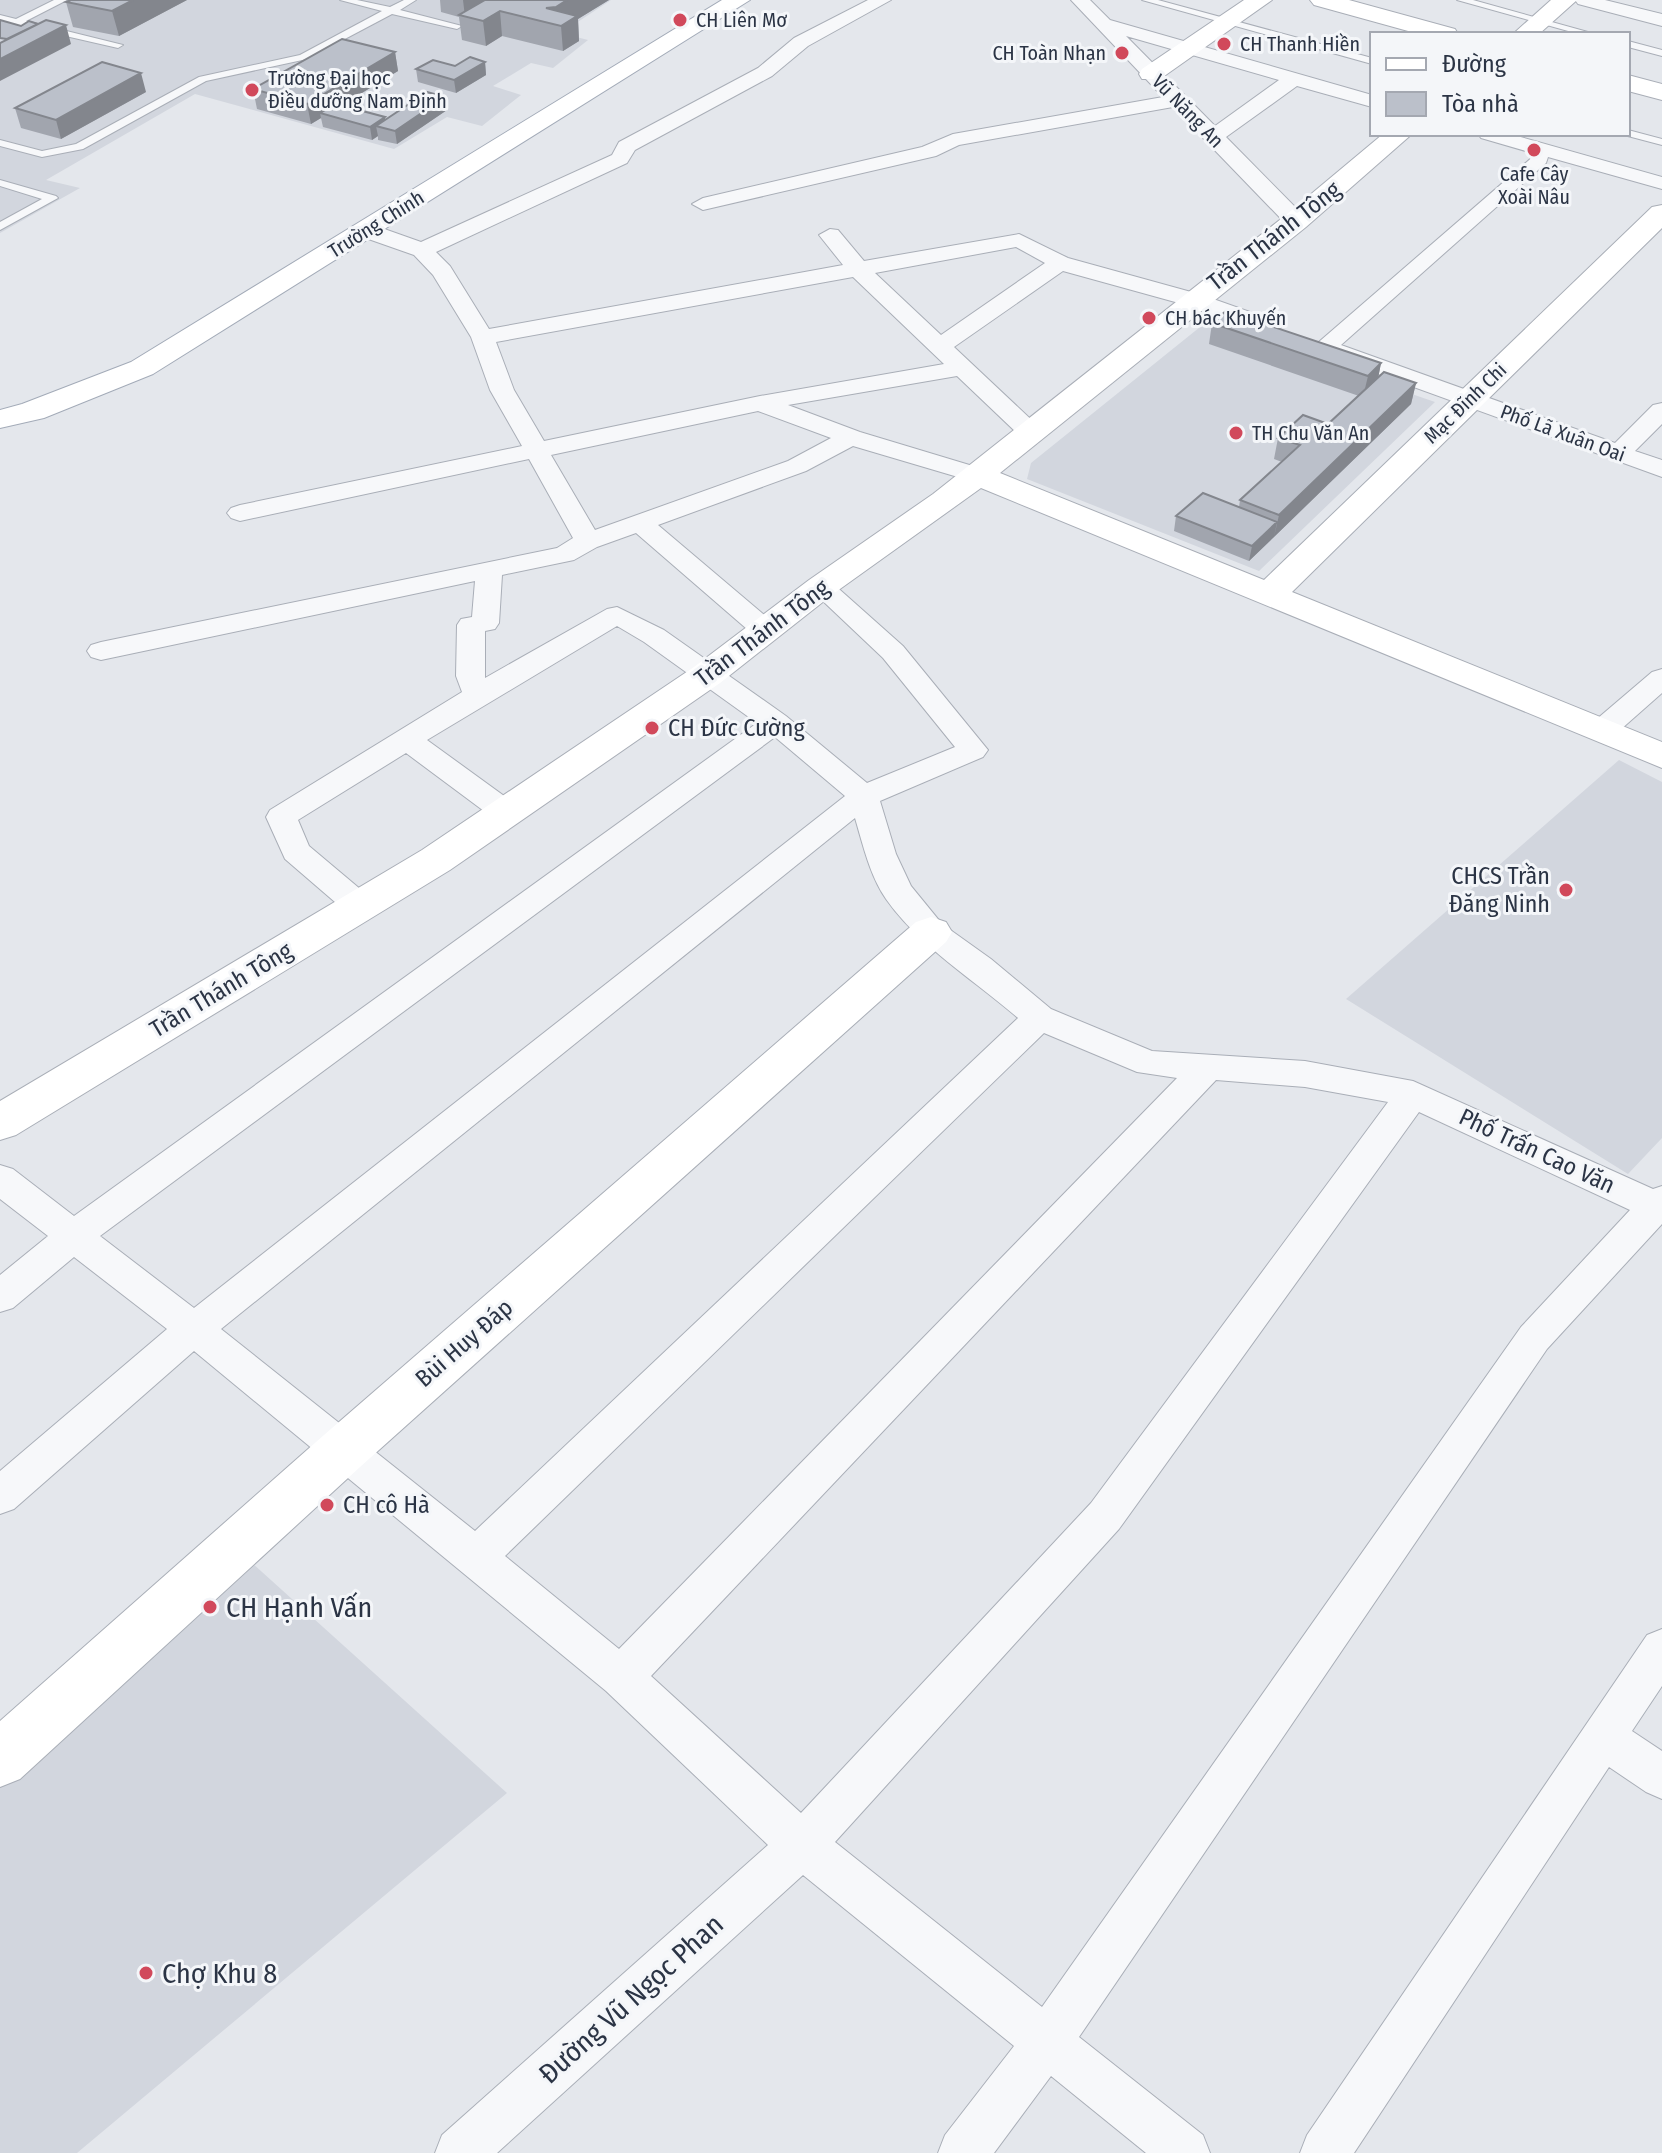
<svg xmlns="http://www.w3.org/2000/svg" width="1662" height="2153" viewBox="0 0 1662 2153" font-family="'Fira Sans Condensed',sans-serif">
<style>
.built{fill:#d2d6de}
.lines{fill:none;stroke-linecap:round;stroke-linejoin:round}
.lane-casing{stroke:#a9aeb7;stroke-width:2}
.street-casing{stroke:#a9aeb7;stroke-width:2}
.secondary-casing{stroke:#a9aeb7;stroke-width:2}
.primary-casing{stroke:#a3abb8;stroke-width:2}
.lane{fill:#f7f8fa;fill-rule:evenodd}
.street{fill:#f7f8fa;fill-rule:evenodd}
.secondary{fill:#fff;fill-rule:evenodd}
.primary{fill:#fff;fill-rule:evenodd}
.wall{fill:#a1a5ae}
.shaded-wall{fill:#83868d}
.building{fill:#bbc0ca;stroke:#83868d;stroke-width:2}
.poi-dot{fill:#d1495b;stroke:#f4f6f9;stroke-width:3}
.labels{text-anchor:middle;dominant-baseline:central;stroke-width:6;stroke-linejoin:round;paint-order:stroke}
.far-poi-label{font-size:20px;fill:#2b3445;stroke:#f4f6f9;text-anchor:start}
.far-street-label{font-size:20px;fill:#2b3445;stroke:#f4f6f9}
.street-label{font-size:24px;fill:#2b3445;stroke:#f4f6f9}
.poi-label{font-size:24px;fill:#2b3445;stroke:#f4f6f9;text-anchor:start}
.near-poi-label{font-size:28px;fill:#2b3445;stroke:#f4f6f9;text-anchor:start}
.near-street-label{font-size:28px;fill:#2b3445;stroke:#f4f6f9}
</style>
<rect width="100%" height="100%" fill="#e4e7ec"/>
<path class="built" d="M 0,0 L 611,0 L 561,33 L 588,40 L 553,68 L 531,63 L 493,86 L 521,95 L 482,126 L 447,117 L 394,149 L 195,94 L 46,180 L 80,188 L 0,233 Z
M 1205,323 L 1435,402 L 1259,571 L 1027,479 L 1031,463 Z
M 1619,760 L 1662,782 L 1662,1138 L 1628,1174 L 1346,999 Z
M 252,1563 L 507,1793 L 77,2153 L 0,2153 L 0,1783 Z"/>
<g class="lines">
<defs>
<path id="lane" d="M 54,0 L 67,0 L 26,21 L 123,45 L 118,48 L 0,21 L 0,15 L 16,19 Z
M 340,0 L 357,0 L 390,7 L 404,0 L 416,0 L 400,10 L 462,26 L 457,29 L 392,14 L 307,59 L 206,81 L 83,149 L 42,157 L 0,146 L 0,140 L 42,151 L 76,144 L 199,77 L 300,55 L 382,11 Z
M 1142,0 L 1158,0 L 1372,58 L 1372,64 Z
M 1457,0 L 1473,0 L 1595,34 L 1579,34 Z
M 1628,41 L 1662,50 L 1662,56 L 1628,47 Z
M 1628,130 L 1662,139 L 1662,145 L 1624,135 L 1628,134 Z
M 0,180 L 56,196 L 58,198 L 0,230 L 0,222 L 42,199 L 0,186 Z"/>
<path id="street" d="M 868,0 L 891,0 L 808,46 L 772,76 L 635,150 L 627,163 L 436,252 L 450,266 L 489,329 L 843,265 L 819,235 L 830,229 L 838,230 L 864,261 L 1019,234 L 1068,258 L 1202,295 L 1278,322 L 1281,327 L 1278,332 L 1262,332 L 1186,305 L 1063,271 L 954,347 L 1038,426 L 1041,431 L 1038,436 L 1020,436 L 957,376 L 788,405 L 860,432 L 986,470 L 990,475 L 986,480 L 968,480 L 853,446 L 806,471 L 658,525 L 775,624 L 779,630 L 775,636 L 765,638 L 755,636 L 636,533 L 597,547 L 574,560 L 502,575 L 499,623 L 495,629 L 485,631 L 485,678 L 607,609 L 617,607 L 664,630 L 786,716 L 867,783 L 955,747 L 883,658 L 808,587 L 812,581 L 830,581 L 903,646 L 988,750 L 983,757 L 880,801 L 896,854 L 911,886 L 942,924 L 991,959 L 1051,1009 L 1152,1051 L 1305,1061 L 1413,1081 L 1653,1189 L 1662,1186 L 1662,1224 L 1547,1349 L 1079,2037 L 1203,2135 L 1210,2153 L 1146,2153 L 1051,2076 L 994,2153 L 938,2153 L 945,2135 L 1014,2046 L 803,1875 L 497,2153 L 435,2153 L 442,2135 L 768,1845 L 606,1691 L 194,1351 L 14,1509 L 0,1514 L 0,1471 L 167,1329 L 74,1257 L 13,1308 L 0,1312 L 0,1275 L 48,1236 L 0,1199 L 0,1165 L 13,1169 L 74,1216 L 757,723 L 644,642 L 617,626 L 427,740 L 518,806 L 522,813 L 518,820 L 507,823 L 496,820 L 406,753 L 298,820 L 309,846 L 372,899 L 377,907 L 372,915 L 361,918 L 350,915 L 285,859 L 266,817 L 270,810 L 462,692 L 456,676 L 457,625 L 461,619 L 472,617 L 475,581 L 101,660 L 91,657 L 87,651 L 91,645 L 101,642 L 557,548 L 573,538 L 529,459 L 240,521 L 231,518 L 227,513 L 231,508 L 240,505 L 522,446 L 490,390 L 471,337 L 433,275 L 414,255 L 357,235 L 354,230 L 357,225 L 373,225 L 421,242 L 612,155 L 619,142 L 758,68 L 794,38 ZM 1016,247 L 1045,263 L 941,335 L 875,273 ZM 853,277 L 944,364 L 760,396 L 544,441 L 514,390 L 496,342 ZM 758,411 L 831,438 L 788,461 L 595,530 L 551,455 ZM 775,737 L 845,796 L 194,1308 L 100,1236 ZM 855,818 C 863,845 870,876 886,899 C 919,946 974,980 1018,1018 L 475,1531 L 221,1329 ZM 1044,1033 L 1137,1072 L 1177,1078 L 619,1649 L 505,1556 ZM 1216,1080 L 1305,1087 L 1388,1102 L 1091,1503 L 801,1813 L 651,1676 ZM 1419,1112 L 1630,1210 L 1521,1327 L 1042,2007 L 835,1842 L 1119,1529 Z
M 1071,0 L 1090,0 L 1110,20 L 1372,95 L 1372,107 L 1297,86 L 1226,137 L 1304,216 L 1307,221 L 1304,226 L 1288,226 L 1173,107 L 959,145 L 936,156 L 703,210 L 692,204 L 703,198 L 922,147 L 953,134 L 1163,97 ZM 1126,36 L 1279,80 L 1215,126 Z
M 1575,0 L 1605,0 L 1662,14 L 1662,26 L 1578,4 Z
M 1478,134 L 1510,134 L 1662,177 L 1662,189 L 1548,157 L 1546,163 L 1341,345 L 1615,443 L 1653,405 L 1662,403 L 1662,424 L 1635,451 L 1662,460 L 1662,477 L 1331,357 L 1328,353 L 1317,352 L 1313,347 L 1536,154 L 1481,138 Z
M 1662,669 L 1662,693 L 1611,738 L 1601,740 L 1591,738 L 1587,731 L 1591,724 L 1652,672 Z
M 1662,1629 L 1662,1686 L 1632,1731 L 1662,1751 L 1662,1799 L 1646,1792 L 1609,1767 L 1354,2153 L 1300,2153 L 1307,2135 L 1647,1635 Z"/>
<path id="secondary" d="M 1244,0 L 1272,0 L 1160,79 L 1142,79 L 1139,74 L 1142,69 Z
M 1310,0 L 1349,0 L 1455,29 L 1458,34 L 1419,34 L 1314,5 Z
M 1551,0 L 1577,0 L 1539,34 L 1513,34 Z
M 1628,75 L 1662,84 L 1662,100 L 1628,91 Z
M 1383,134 L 1412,134 L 1306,227 L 1000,473 L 1264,580 L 1652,207 L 1662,205 L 1662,228 L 1292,592 L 1662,742 L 1662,768 L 981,488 L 833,594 L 720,683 L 450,870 L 16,1135 L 0,1140 L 0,1101 L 422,850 L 694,667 L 809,580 L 933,494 L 1286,215 Z
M 931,917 L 946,922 L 952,932 L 946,942 L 360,1467 L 20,1779 L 0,1787 L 0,1721 L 324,1435 L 916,922 Z"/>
<path id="primary" d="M 722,0 L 750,0 L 153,374 L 44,418 L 0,428 L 0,410 L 22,404 L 131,362 Z"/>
</defs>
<use href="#lane" class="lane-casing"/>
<use href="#street" class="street-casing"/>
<use href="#secondary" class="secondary-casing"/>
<use href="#primary" class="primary-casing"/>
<use href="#lane" class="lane"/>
<use href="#street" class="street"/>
<use href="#secondary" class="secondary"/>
<use href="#primary" class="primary"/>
</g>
<path class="wall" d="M 187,0 L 119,36 L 73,27 L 66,2 Z
M 440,0 L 609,0 L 578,19 L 579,41 L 563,51 L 502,36 L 486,46 L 462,40 L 459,17 L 441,12 Z
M 395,52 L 398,71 L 341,105 L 385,117 L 385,120 L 447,110 L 397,144 L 378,140 L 378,136 L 372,140 L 323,127 L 321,118 L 311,124 L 257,109 L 253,89 Z
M 485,62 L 486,75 L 456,93 L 418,82 L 416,69 Z
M 146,92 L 61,139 L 21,128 L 15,108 Z
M 1212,323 L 1381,363 L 1378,378 L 1416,383 L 1411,404 L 1249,561 L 1174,531 L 1176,516 L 1239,507 L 1240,500 L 1282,462 L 1274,459 L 1278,438 L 1328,424 L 1359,396 L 1209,344 Z"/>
<path class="shaded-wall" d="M 133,0 L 187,0 L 119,36 L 112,11 Z
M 463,0 L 503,0 L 465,17 Z
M 567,0 L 609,0 L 578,19 L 579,41 L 563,51 L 561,26 L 546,8 Z
M 500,11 L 502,36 L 486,46 L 483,21 Z
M 66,25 L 71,44 L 0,81 L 0,59 Z
M 395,52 L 398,71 L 326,115 L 320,113 L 321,118 L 311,124 L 307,104 Z
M 485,62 L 486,75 L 456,93 L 454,80 Z
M 141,73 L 146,92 L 61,139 L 56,120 Z
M 445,97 L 447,110 L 397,144 L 395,131 Z
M 385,117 L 387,129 L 376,126 L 378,136 L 372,140 L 370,127 Z
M 1381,363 L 1377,384 L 1363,397 L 1368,376 Z
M 1416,383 L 1411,404 L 1274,537 L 1279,515 Z
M 1277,522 L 1274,537 L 1249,561 L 1252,546 Z"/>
<path class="building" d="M 71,0 L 133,0 L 112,11 L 66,2 Z
M 485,0 L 567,0 L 556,7 L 546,8 L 577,16 L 561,26 L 500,11 L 483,21 L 459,15 Z
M 0,20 L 21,26 L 29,21 L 38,24 L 7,39 L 0,38 Z
M 46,20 L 66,25 L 0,59 L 0,43 Z
M 342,39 L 395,52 L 307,104 L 253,89 Z
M 470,57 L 485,62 L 454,80 L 416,69 L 433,60 L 455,66 Z
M 102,62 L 141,73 L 56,120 L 15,108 Z
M 427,92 L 445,97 L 395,131 L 376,126 Z
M 336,104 L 385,117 L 370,127 L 320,113 Z
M 1226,311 L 1381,363 L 1368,376 L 1212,323 Z
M 1384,372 L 1416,383 L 1279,515 L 1240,500 L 1300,445 L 1278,438 L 1303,415 L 1328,424 Z
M 1203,493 L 1277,522 L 1252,546 L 1176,516 Z"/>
<g class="poi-dot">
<circle cx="680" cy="20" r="8"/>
<circle cx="1224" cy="44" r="8"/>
<circle cx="1122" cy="53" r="8"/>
<circle cx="252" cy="90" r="8"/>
<circle cx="1534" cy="150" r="8"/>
<circle cx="1149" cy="318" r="8"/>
<circle cx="1236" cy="433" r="8"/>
<circle cx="652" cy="728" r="8"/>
<circle cx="1566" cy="890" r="8"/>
<circle cx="327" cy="1505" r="8"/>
<circle cx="210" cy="1607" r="8"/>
<circle cx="146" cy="1973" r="8"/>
</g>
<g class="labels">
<g class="far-poi-label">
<text x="696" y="20">CH Liên Mơ</text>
<text x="1240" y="44">CH Thanh Hiền</text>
<text x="1106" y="53" text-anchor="end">CH Toàn Nhạn</text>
<text x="268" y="78">Trường Đại học<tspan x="268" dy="23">Điều dưỡng Nam Định</tspan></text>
<text x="1534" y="174" text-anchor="middle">Cafe Cây<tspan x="1534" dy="23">Xoài Nâu</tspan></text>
<text x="1165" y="318">CH bác Khuyến</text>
<text x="1252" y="433">TH Chu Văn An</text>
</g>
<g class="far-street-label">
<text transform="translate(1188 111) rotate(46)">Vũ Năng An</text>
<text transform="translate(376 224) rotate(-32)">Trường Chinh</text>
<text transform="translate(1465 403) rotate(-44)">Mạc Đĩnh Chi</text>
<text transform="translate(1563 433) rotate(20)">Phố Lã Xuân Oai</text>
</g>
<g class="street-label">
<text transform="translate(1274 236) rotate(-38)">Trần Thánh Tông</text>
<text transform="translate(762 633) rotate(-37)">Trần Thánh Tông</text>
<text transform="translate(221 990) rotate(-31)">Trần Thánh Tông</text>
<text transform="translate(1537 1151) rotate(25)">Phố Trấn Cao Văn</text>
<text transform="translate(464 1343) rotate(-41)">Bùi Huy Đáp</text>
</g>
<g class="poi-label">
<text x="668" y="728">CH Đức Cường</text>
<text x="1550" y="876" text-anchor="end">CHCS Trần<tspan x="1550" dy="28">Đăng Ninh</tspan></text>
<text x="343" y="1505">CH cô Hà</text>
</g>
<g class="near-poi-label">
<text x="226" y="1607">CH Hạnh Vấn</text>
<text x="162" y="1973">Chợ Khu 8</text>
</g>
<g class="near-street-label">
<text transform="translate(631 1999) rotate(-42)">Đường Vũ Ngọc Phan</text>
</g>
</g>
<rect x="1370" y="32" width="260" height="104" fill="#f4f6f9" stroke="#a4a8b1" stroke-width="2"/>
<rect x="1386" y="58" width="40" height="12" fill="#ffffff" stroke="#a4a8b1" stroke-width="2"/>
<text x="1442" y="72" font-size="24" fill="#2b3445">Đường</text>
<rect x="1386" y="92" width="40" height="24" fill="#bbc0ca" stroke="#a4a8b1" stroke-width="2"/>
<text x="1442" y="112" font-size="24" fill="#2b3445">Tòa nhà</text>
</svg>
